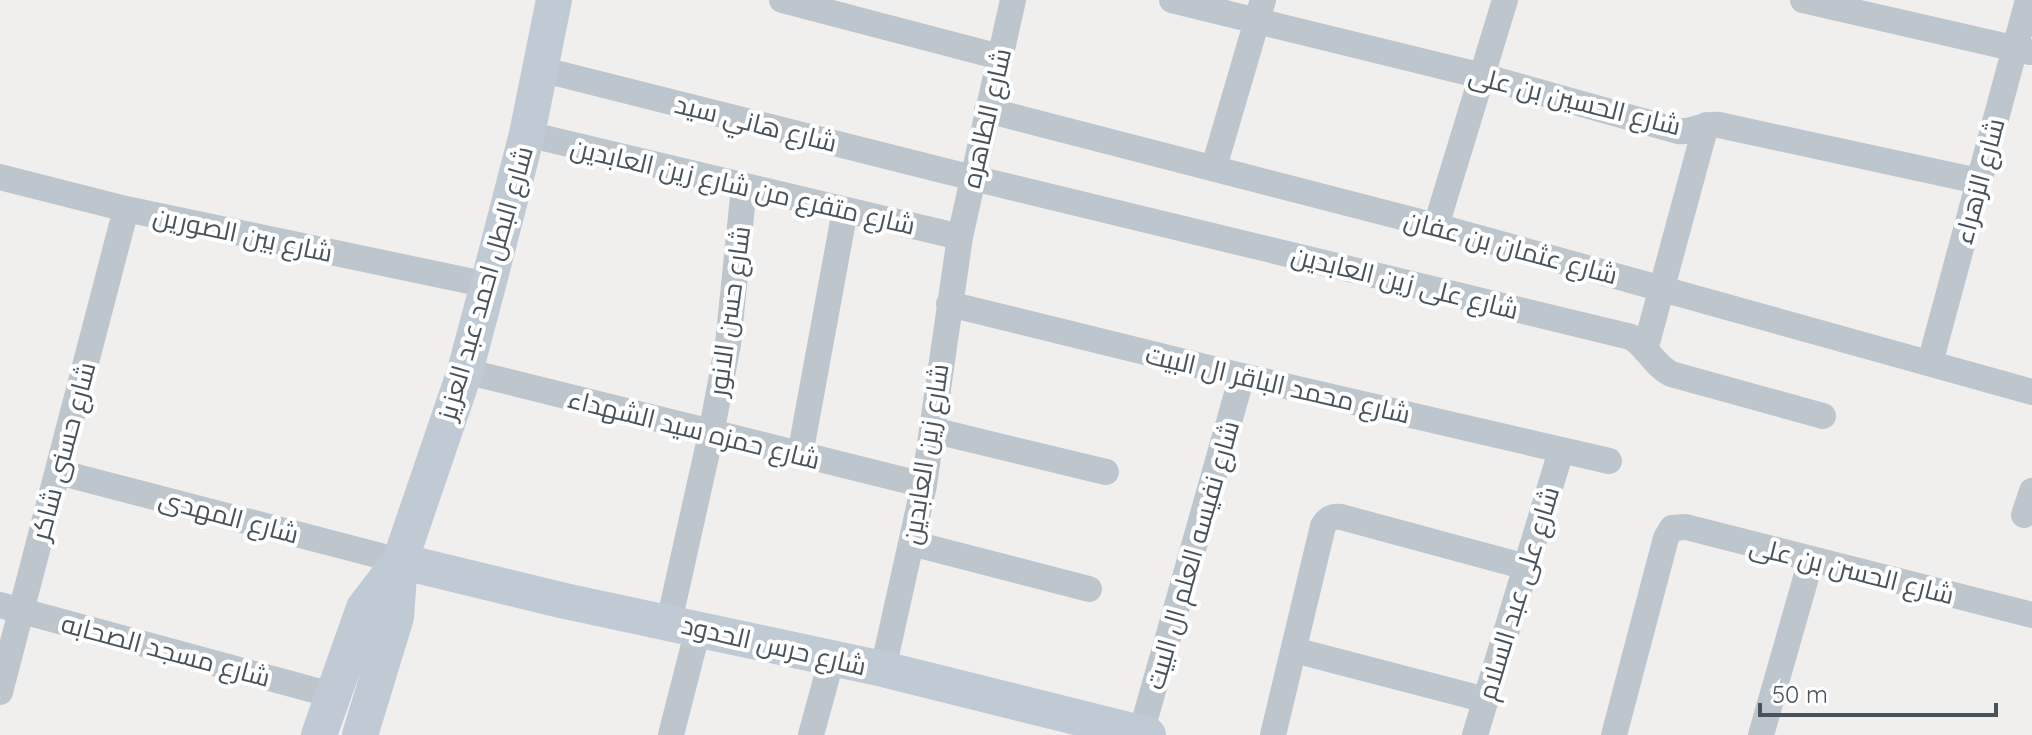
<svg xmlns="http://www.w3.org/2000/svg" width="2032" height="735" viewBox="0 0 2032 735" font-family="Quicksand,Cairo,sans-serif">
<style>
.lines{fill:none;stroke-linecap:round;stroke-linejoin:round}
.street{stroke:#bdc6cd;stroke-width:26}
.secondary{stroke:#bfcad4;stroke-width:36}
.labels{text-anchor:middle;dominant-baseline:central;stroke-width:8;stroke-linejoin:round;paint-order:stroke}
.street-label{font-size:26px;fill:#47525b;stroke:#fff}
</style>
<rect width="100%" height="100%" fill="#f1eeee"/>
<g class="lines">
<path class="street" d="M 782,0 L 1000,57
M 1172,0 L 1482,76 L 1678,131 C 1693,133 1704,123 1719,125 L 1978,181
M 1803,0 L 2030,52
M 540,69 L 973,178 L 1631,337 C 1647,347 1654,365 1671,374 L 1823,416
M 987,110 L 1436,226 L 2032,392
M 527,134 L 960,237
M 1214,167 L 1263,0
M 0,177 L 126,209 L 488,285
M 1436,226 L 1505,0
M 949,304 L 1242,376 L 1609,461
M 1645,350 L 1706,125
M 1930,363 L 2028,0
M 465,371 L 924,485
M 932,430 L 1106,472
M 800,455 L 845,210
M 58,472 L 400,561
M 2024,515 L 2032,491
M 911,543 L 1089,589
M 0,605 L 332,695
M 669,622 L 711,434 L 728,344 L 744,187
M 1294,650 L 1486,700
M 883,669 L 924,485 L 960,237 L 1013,0
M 0,692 L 126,209
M 1141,733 L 1242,376
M 671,735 L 698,629
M 811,735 L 832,658
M 1273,735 L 1323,526 C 1328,518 1332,516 1341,517 L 1526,567
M 1475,735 L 1561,451
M 1614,735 L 1666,538 L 1672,528 L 1686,527 L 2032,615
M 1761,735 L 1811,560"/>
<path class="secondary" d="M 400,561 L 565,601 L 883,669 L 1148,735
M 319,735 L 364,608 L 400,561
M 360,735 L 396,617 L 400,561 L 465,371 L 488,285 L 527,134 L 554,0"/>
</g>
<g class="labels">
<g class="street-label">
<text transform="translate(1575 100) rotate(14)">شارع الحسين بن على</text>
<text transform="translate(986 118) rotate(-77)">شارع الطاهره</text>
<text transform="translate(756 123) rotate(14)">شارع هاني سيد</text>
<text transform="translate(1979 181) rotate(-75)">شارع الزهراء</text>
<text transform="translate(743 186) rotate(13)">شارع متفرع من شارع زين العابدين</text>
<text transform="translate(243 234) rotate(12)">شارع بين الصورين</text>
<text transform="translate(1511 247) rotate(15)">شارع عثمان بن عفان</text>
<text transform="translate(1405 282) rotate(14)">شارع على زين العابدين</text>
<text transform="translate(485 283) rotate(-74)">شارع البطل احمد عبد العزيز</text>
<text transform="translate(729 311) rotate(-82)">شارع حسن الانور</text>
<text transform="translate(1278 384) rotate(13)">شارع محمد الباقر ال البيت</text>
<text transform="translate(694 429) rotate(14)">شارع حمزه سيد الشهداء</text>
<text transform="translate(63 451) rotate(-75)">شارع حسنى شاكر</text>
<text transform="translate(925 454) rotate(-81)">شارع زين العابدين</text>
<text transform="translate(229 516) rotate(15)">شارع المهدى</text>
<text transform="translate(1192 555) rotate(-74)">شارع نفيسه العلم ال البيت</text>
<text transform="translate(1852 570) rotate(14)">شارع الحسن بن على</text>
<text transform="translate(1518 593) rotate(-73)">شارع على عبد السلام</text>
<text transform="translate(774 645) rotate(13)">شارع حرس الحدود</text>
<text transform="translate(166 650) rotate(15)">شارع مسجد الصحابه</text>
</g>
</g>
<path d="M1760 703v12h236v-12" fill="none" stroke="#47525b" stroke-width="4"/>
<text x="1772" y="703" font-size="24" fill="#47525b" stroke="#ffffff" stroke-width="6" paint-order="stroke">50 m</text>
</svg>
